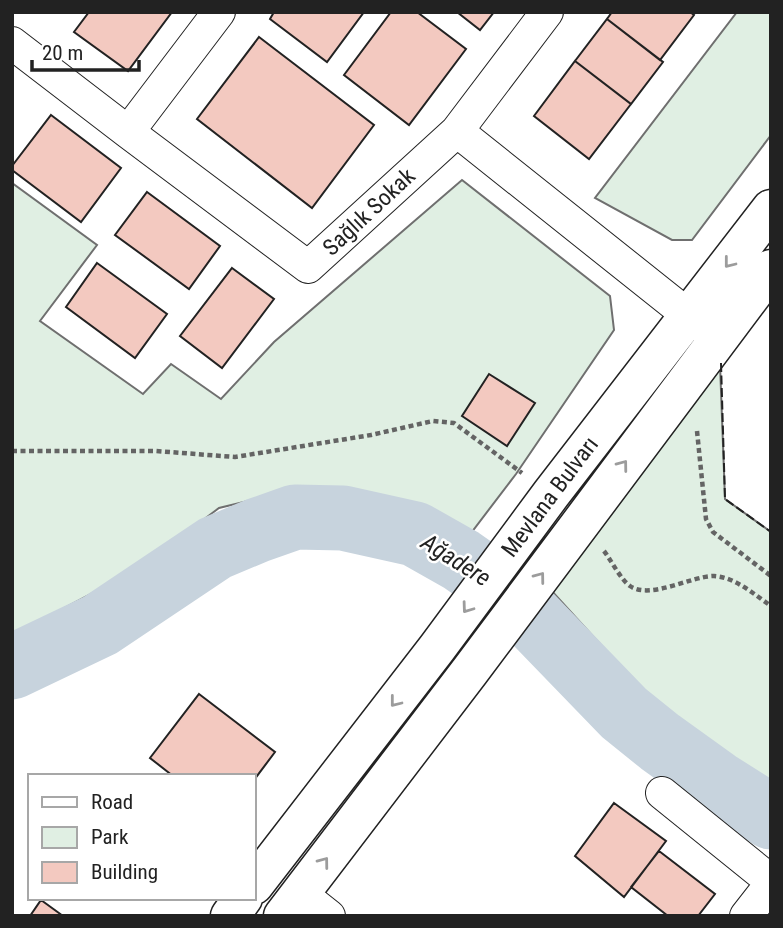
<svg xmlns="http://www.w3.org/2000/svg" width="783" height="928" viewBox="0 0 783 928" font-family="'Roboto Condensed',sans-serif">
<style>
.green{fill:#e0efe3;stroke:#6f6f6f;stroke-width:2}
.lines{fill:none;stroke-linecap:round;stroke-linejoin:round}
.river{stroke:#c7d3dd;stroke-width:65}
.building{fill:#f3c9c0;stroke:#222;stroke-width:2}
.street-casing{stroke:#222;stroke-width:34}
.secondary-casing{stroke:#222;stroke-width:41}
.path{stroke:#646464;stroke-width:4.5;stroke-dasharray:5 3.5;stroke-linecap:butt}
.street{stroke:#fff;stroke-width:32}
.secondary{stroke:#fff;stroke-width:38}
.fence{stroke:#222;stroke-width:2;stroke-dasharray:9 3.5;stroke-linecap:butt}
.oneway{stroke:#9c9c9c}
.labels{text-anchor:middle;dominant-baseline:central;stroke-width:5;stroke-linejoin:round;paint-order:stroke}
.street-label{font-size:23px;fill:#222;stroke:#fff}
.water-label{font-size:24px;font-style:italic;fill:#222;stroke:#fff}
</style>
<rect width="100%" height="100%" fill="#fff"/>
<path class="green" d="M 737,12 L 771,12 L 771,135 L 692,240 L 672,240 L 595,198 Z
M 462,180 L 610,296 L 614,330 L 516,474 L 468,537 L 310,486 L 219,508 L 138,569 L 12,636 L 12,183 L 97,245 L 40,321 L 143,394 L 171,364 L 221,399 L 274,342 Z
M 720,364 L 725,499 L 771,532 L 771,781 L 714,752 L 650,699 L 549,588 Z"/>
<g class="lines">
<path class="river" d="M 12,667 L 100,625 L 215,548 L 258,530 L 295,517 L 343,518 L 415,534 L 461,560 L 508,593 L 624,713 L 660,742 L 717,783 L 771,817"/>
</g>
<path class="building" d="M 89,12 L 172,12 L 128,71 L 74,32 Z
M 274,12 L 364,12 L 327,62 L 270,19 Z
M 391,12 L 417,12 L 466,49 L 409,125 L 344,75 Z
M 457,12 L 494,12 L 480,30 Z
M 612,12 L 690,12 L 694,15 L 660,60 L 607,19 Z
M 607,19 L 663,62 L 631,104 L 575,61 Z
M 259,37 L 374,125 L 312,208 L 197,119 Z
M 575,61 L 631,104 L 589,159 L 534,116 Z
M 51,115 L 121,168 L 81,222 L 12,170 L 12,166 Z
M 147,192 L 220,246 L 189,289 L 115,235 Z
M 97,263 L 167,314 L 135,358 L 66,307 Z
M 232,268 L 274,299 L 222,368 L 180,336 Z
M 489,374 L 535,403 L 507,446 L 462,416 Z
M 199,694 L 275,752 L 254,780 L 254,776 L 173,776 L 150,758 Z
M 614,803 L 666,841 L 624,897 L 575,856 Z
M 659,851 L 715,894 L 698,916 L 668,916 L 631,887 Z
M 41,900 L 63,916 L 30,916 Z"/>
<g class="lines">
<defs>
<path id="street" d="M 12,43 L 128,132 L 308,267 L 457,131 L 708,331
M 457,131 L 547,12
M 128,132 L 219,12
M 662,793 L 771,881
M 300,893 L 329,916
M 746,916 L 771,884"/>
<path id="secondary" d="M 254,885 L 437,648 L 551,494 L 771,209
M 230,916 L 243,898
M 283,916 L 470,671 L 771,269"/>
</defs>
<use href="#street" class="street-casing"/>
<use href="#secondary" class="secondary-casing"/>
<path class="path" d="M 697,431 L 706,519 L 713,532 L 771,576
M 12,451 L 156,451 L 235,457 L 371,435 L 433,421 L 454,423 L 522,473
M 604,551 C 611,560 621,580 630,586 C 650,600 691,576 714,576 C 735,577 755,595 771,606"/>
<use href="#street" class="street"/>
<use href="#secondary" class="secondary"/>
<path class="fence" d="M 721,363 L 725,499 L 771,532"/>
</g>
<defs><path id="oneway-chevron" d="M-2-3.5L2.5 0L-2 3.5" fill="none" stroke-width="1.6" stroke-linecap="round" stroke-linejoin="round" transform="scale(1.75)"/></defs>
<g class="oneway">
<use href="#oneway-chevron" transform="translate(729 263) rotate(128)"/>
<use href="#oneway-chevron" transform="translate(623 465) rotate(-53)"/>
<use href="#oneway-chevron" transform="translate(540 577) rotate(-53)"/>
<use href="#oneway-chevron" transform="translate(467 608) rotate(126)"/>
<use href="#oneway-chevron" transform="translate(395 702) rotate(128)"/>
<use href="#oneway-chevron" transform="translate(324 862) rotate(-53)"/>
</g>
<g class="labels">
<g class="street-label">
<text transform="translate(369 212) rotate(-43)">Sağlık Sokak</text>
<text transform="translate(550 497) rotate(-53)">Mevlana Bulvarı</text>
</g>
<g class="water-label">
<text transform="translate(456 560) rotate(32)">Ağadere</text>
</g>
</g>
<rect width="783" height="928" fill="none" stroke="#222222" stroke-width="28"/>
<rect x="28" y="774" width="228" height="126" fill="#ffffff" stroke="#a7a7a7" stroke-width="2"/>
<rect x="42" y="797" width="35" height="10" fill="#ffffff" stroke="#a7a7a7" stroke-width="2"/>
<text x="91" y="809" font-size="21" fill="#222222">Road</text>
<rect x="42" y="827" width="35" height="21" fill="#e0efe3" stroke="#a7a7a7" stroke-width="2"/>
<text x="91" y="844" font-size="21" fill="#222222">Park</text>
<rect x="42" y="862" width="35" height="21" fill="#f3c9c0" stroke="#a7a7a7" stroke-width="2"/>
<text x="91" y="879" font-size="21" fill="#222222">Building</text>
<path d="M32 60v10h107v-10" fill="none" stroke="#222222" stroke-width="3.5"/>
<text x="42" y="60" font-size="21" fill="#222222" stroke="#ffffff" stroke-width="5" paint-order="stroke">20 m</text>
</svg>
